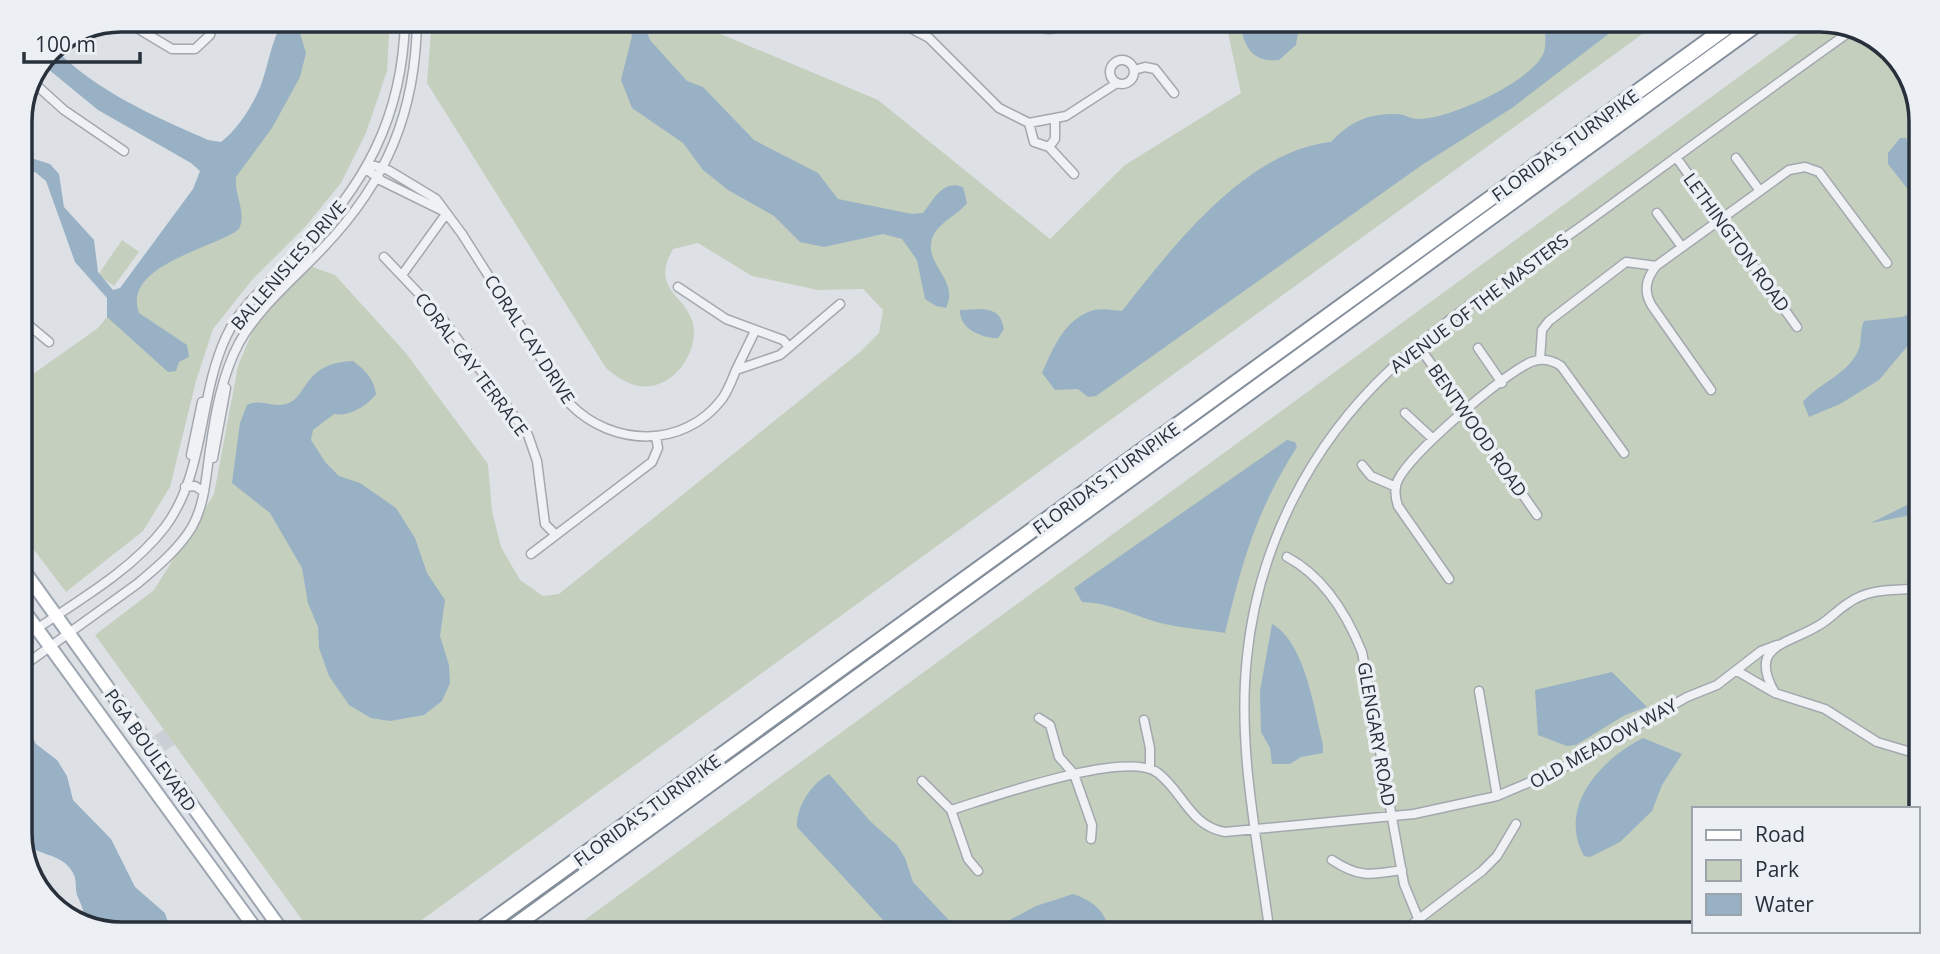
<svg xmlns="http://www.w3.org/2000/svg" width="1940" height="954" viewBox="0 0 1940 954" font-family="'Open Sans',sans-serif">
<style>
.built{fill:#cbd0d7}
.green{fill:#c4cfbe}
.water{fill:#99b1c5}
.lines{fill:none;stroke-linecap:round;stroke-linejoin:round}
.street-casing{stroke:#a3a8af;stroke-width:11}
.primary-casing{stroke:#9da6b1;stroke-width:16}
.highway-casing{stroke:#858f9c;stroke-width:18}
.street{stroke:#eff1f4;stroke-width:8}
.primary{stroke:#fff;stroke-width:12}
.highway{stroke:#fff;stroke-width:14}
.labels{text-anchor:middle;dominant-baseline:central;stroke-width:7;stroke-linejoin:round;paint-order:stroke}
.street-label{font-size:18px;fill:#27303b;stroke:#ecf0f4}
.rim{fill:none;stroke:#27303b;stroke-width:3.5}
</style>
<rect width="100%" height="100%" fill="#dde1e6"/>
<path class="built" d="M 169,726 L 180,741 L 165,751 L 154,736 Z"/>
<path class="green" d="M 297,19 L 390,19 L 387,71 L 366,133 L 341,183 L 305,227 L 252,280 L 213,329 L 196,381 L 170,487 L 143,531 L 66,592 L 19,530 L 19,384 L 98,328 L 203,200 Z
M 432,19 L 685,19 L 878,100 L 1050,239 L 1125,165 L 1241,93 L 1225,19 L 1663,19 L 401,935 L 313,935 L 95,635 L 154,590 L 214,494 L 238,366 L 253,330 L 271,306 L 310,266 L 335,275 L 405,352 L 488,464 L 492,511 L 501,547 L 520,580 L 543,596 L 559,594 L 860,352 L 879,333 L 883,310 L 863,289 L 818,290 L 752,276 L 698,243 L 673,249 C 667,260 662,271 668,285 C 674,297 686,304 692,320 C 702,350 672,392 639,386 C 625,383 617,377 606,368 L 427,83 Z
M 1818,19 L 1864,30 L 1904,65 L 1921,114 L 1921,833 L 1917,849 L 1917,809 L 1693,809 L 1693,931 L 1831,931 L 1820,935 L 564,935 Z
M 122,240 L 139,252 L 114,286 L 98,275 Z"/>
<path class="water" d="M 286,19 L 300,19 L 299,30 L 306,53 L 300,77 L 272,128 L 236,177 C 234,195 247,212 239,229 C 216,248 121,265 139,313 L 187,345 L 189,357 L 179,362 L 176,371 L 168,372 L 107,317 L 107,298 L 75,262 L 46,181 L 35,172 L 21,172 L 19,148 L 28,157 L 50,164 L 59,174 L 64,207 L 94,240 L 98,272 L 113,290 L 120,288 L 193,189 L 200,171 L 191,163 L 98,110 L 42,64 L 53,47 C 97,92 152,115 208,140 L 221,142 C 239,128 256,101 263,79 C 268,65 275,27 286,19 Z
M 625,19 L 642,19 L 650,40 L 687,81 L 703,87 L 754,140 L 818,173 L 838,199 L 912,214 L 923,213 C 934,199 943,179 963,187 L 967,203 C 958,215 937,223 932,239 C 924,265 960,280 946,308 L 936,306 L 925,299 L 917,260 L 902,239 L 883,234 L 824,247 L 800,242 L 774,216 L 728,190 L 703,170 L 683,143 L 632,108 L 621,80 L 632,36 Z
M 1021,19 L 1075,19 C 1058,41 1039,38 1021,19 Z
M 1239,19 L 1300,19 L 1296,45 L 1279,60 C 1249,63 1244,44 1239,19 Z
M 1545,19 L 1628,19 L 1512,108 L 1422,165 L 1096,396 L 1088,397 L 1078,389 L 1055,390 L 1042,373 C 1053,348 1065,318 1094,310 C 1102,308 1114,310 1122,311 C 1172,248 1245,151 1331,142 C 1349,122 1369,113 1397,114 C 1404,114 1411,119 1418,119 C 1447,120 1534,81 1544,52 C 1547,43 1544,28 1545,19 Z
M 1900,138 L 1906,138 C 1911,152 1900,166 1921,173 L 1921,206 L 1888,164 L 1888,153 Z
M 982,309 C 996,311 1001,314 1004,329 L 998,338 C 982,338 959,329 960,310 Z
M 1921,309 L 1921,330 L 1879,380 L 1840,404 L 1809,417 L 1803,402 C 1819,383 1845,376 1857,353 C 1863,343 1859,331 1864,321 L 1902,317 Z
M 353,361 C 365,370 374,379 376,394 C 367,406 349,417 334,414 L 313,430 L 311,440 L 326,463 L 339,476 L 360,483 L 396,508 L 415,538 L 427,573 L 445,600 L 440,636 L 449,665 L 450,683 L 442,701 L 424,715 L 390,721 L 371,718 L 349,705 L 329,676 L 319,648 L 318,627 L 308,603 L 302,568 L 270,513 L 232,483 L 240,423 L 247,405 C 262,398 273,408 286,404 C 309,398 301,363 353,361 Z
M 1287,440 L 1295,442 L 1297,447 C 1256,511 1243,560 1225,633 C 1201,629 1174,628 1150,620 C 1127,612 1107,603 1082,602 L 1074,588 Z
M 1921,498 L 1921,513 L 1871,523 Z
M 1272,624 C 1305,642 1314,709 1323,744 L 1323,753 L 1301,757 L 1290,764 L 1272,764 L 1270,748 L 1261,732 L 1260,691 Z
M 1612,672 L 1647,707 L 1625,715 L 1576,745 L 1567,746 L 1538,735 L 1535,690 Z
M 19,713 L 36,744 L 57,760 L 67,776 L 73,800 L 111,839 L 135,887 L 165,913 L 172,935 L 121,935 L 84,926 C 86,913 82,907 77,895 C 75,888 77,879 73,873 C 62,851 33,857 20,838 Z
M 1643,738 L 1682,754 L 1662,785 L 1652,811 L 1620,842 L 1590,857 L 1584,856 C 1557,807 1601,759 1643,738 Z
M 829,774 L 870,821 L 897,845 L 905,858 L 913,882 L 963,935 L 897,935 L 797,827 C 796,807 811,784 829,774 Z
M 1073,894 C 1094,901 1107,912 1110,935 L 974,935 L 991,930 L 1036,906 Z"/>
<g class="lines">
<defs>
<path id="street" d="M 122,19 L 172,49 L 195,49 L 210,35 L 214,19
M 893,19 L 929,38 L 999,108 L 1029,123 L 1066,116 L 1117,83
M1110 72a12 12 0 1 1 24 0a12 12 0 1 1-24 0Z
M 1134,70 L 1145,67 L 1155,69 L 1174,93
M 34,83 L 64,110 L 124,151
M 1029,123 L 1034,142 L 1049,147 L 1055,139 L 1055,120
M 1049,147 L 1074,174
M 1676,157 L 1797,327
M 1736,158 L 1760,191
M 369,164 L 388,170 L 436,199 L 462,234 L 570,404 C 612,447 684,449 722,399 C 728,391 732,380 736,370 L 780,355 L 840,304
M 366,169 L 382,181 L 443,211
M 1657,213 L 1682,247
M 384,257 L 442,318 L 528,435 L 537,461 L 545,524 L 556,535
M 402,275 L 446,214
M 678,287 L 726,319 L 783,340 L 789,347
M 19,317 L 49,342
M 1418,345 L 1537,515
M 1478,348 L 1502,383
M 1540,360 L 1542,330 L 1549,321 L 1626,262 L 1656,266
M 736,370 L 755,331
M 1711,390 L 1652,306 C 1643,291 1646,279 1656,266 L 1789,170 L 1805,167 L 1819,172 L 1887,263
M 1405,413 L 1433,439
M 191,455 L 202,402
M 213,458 L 226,388
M 1362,465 L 1371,476 L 1396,487
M 185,487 L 195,486 L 204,492
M 531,554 L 652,462 L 658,448 L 656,437
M 1287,557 C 1323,576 1347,615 1362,652 L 1404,884 L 1425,935
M 1449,579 L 1398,506 C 1395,497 1394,488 1398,480 C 1412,452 1502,375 1531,362 C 1541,358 1552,360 1561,366 L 1624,453
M 19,641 C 68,606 128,575 165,527 C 206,472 198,397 226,337 C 240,306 271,281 295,257 C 364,188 403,118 405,19
M 19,669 L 137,584 C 156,568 179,549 192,527 C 205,504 206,476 210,450 C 215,414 222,375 239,343 C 260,306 294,279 323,248 C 387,181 416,112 417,19
M 1737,671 L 1775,693 L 1825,709 L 1877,742 L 1921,755
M 1479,691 L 1497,796
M 1775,693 C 1748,646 1785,645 1816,627 C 1828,621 1836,611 1847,604 C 1867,589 1890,590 1914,589 L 1921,592
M 1039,718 L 1050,725 L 1059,757 L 1074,774 L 1092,825 L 1091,839
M 1144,720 L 1150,748 L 1150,768
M 922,781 L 951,810 L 968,859 L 978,871
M 951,810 C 990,798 1126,749 1158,773 C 1183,792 1190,826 1225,832 L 1414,814 L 1497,796 L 1561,769 L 1687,697 L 1717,685 L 1761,651 L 1777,645
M 1332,860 C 1359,878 1371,875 1402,870
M 1270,935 C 1258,843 1237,749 1247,657 C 1258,547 1310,445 1390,370 C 1450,313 1524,268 1590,220 C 1678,156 1766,91 1855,28
M 1398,935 L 1482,871 L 1497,856 L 1516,824
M 1561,935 L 1566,927"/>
<path id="primary" d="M 19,564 L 285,935
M 19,604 L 260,935"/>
<path id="highway" d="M 473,935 L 1738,19
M 502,935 L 1764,19"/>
</defs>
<use href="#street" class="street-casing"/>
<use href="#primary" class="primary-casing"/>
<use href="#highway" class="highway-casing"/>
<use href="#street" class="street"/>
<use href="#primary" class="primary"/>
<use href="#highway" class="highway"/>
</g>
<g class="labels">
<g class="street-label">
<text transform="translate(1565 145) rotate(-36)">FLORIDA'S TURNPIKE</text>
<text transform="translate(1737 242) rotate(54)">LETHINGTON ROAD</text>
<text transform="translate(288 265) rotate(-49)">BALLENISLES DRIVE</text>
<text transform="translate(1479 303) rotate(-37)">AVENUE OF THE MASTERS</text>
<text transform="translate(530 339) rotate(57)">CORAL CAY DRIVE</text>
<text transform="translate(472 364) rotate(53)">CORAL CAY TERRACE</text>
<text transform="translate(1478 430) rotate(55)">BENTWOOD ROAD</text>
<text transform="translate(1106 478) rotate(-36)">FLORIDA'S TURNPIKE</text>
<text transform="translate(1377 734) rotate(80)">GLENGARY ROAD</text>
<text transform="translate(1603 743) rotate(-29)">OLD MEADOW WAY</text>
<text transform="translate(151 750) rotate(55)">PGA BOULEVARD</text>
<text transform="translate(647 810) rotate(-36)">FLORIDA'S TURNPIKE</text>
</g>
</g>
<path d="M0 0H1940V954H0ZM121 32H1820A89 89 0 0 1 1909 121V833A89 89 0 0 1 1820 922H121A89 89 0 0 1 32 833V121A89 89 0 0 1 121 32Z" fill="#ecf0f4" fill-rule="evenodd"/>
<path class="rim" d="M121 32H1820A89 89 0 0 1 1909 121V833A89 89 0 0 1 1820 922H121A89 89 0 0 1 32 833V121A89 89 0 0 1 121 32Z"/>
<rect x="1692" y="807" width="228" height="126" fill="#ecf0f4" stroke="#9da3aa" stroke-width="2"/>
<rect x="1706" y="830" width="35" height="10" fill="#ffffff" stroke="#9da3aa" stroke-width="2"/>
<text x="1755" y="842" font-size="21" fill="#27303b">Road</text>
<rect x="1706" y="860" width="35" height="21" fill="#c4cfbe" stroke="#9da3aa" stroke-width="2"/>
<text x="1755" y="877" font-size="21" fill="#27303b">Park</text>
<rect x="1706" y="894" width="35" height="21" fill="#99b1c5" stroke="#9da3aa" stroke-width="2"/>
<text x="1755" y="912" font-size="21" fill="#27303b">Water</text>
<path d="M24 52v10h116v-10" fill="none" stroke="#27303b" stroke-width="3.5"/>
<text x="35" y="52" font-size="21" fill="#27303b" stroke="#ecf0f4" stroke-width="5" paint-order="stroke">100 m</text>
</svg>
